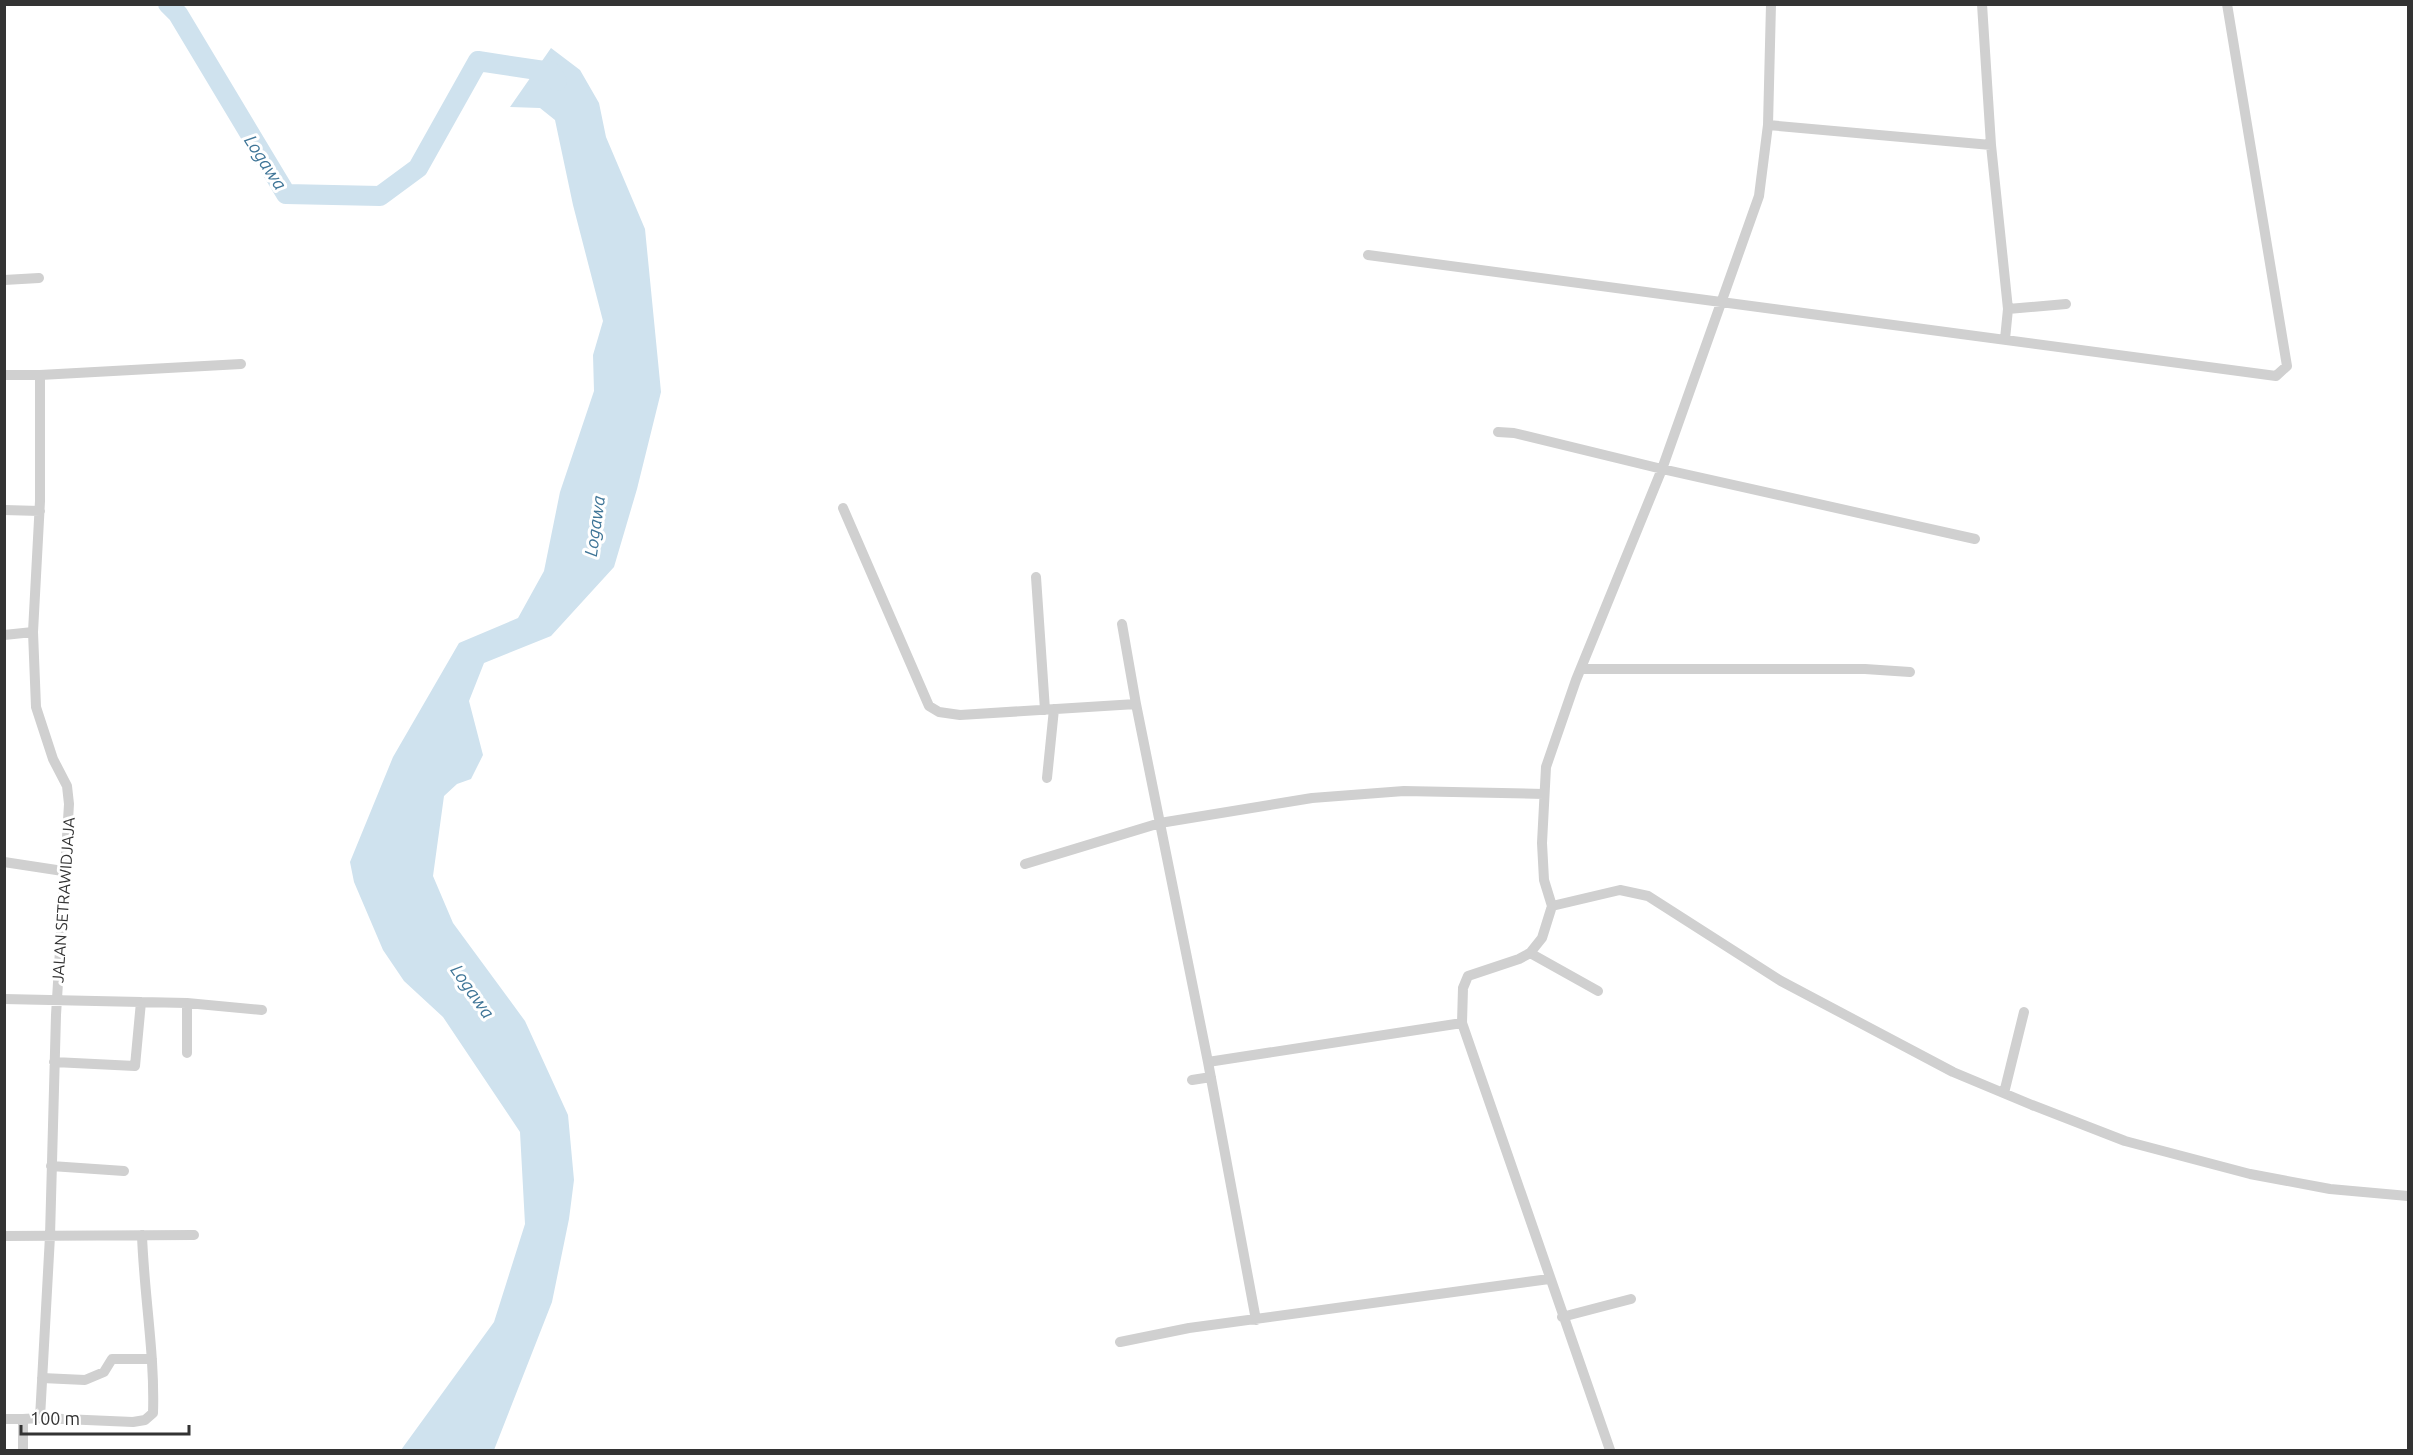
<svg xmlns="http://www.w3.org/2000/svg" width="2413" height="1455" viewBox="0 0 2413 1455" font-family="Ubuntu,sans-serif">
<style>
.water{fill:#cfe2ee}
.lines{fill:none;stroke-linecap:round;stroke-linejoin:round}
.river{stroke:#cfe2ee;stroke-width:20}
.minor{stroke:#d0d0d0;stroke-width:10}
.labels{text-anchor:middle;dominant-baseline:central;stroke-width:6;stroke-linejoin:round;paint-order:stroke}
.street-label{font-size:16px;fill:#333;stroke:#fff}
.water-label{font-size:18px;font-style:italic;fill:#3f7597;stroke:#fff}
</style>
<rect width="100%" height="100%" fill="#fff"/>
<path class="water" d="M 551,48 L 580,70 L 599,103 L 606,137 L 645,229 L 661,392 L 637,489 L 614,567 L 551,636 L 484,663 L 469,701 L 483,755 L 471,779 L 457,784 L 444,796 L 433,876 L 453,923 L 525,1021 L 568,1115 L 574,1180 L 569,1219 L 552,1302 L 494,1450 L 401,1450 L 494,1322 L 525,1224 L 520,1132 L 443,1017 L 404,981 L 383,950 L 354,882 L 350,862 L 393,757 L 459,643 L 518,618 L 544,571 L 560,492 L 594,391 L 593,355 L 603,321 L 573,205 L 555,120 L 540,108 L 510,107 Z"/>
<g class="lines">
<path class="river" d="M 168,4 L 178,14 L 286,194 L 380,196 L 418,168 L 478,61 L 551,72 L 557,81"/>
<path class="minor" d="M 1982,4 L 1991,145 L 2008,309 L 2005,339
M 1768,125 L 1991,145
M 1368,255 L 2276,376 L 2287,366 L 2227,4
M 4,280 L 39,278
M 2008,309 L 2066,304
M 4,375 L 40,375 L 40,501 L 33,632 L 36,707 L 53,759 L 67,786 L 69,804 L 56,1015 L 50,1236 L 40,1418 L 23,1419 L 23,1450
M 40,375 L 241,364
M 1498,432 L 1514,433 L 1662,469 L 1975,539
M 843,508 L 929,706 L 939,712 L 960,715 L 1136,704
M 4,510 L 40,511
M 1036,577 L 1045,710
M 1122,624 L 1136,704 L 1208,1062 L 1462,1023
M 4,635 L 33,632
M 1581,669 L 1865,669 L 1910,672
M 1047,778 L 1054,709
M 4,862 L 63,871
M 1025,864 L 1160,823 L 1312,798 L 1404,791 L 1544,794
M 1552,906 L 1620,890 L 1648,896 L 1781,981 L 1953,1072 L 2032,1105 L 2125,1141 L 2250,1174 L 2330,1189 L 2408,1196
M 1530,953 L 1598,991
M 4,999 L 187,1003 L 187,1053
M 187,1003 L 262,1010
M 54,1062 L 135,1066 L 141,1002
M 1208,1062 L 1256,1320
M 1192,1080 L 1211,1077
M 2004,1093 L 2024,1012
M 51,1166 L 124,1171
M 4,1236 L 194,1235
M 1562,1317 L 1631,1299
M 1120,1342 L 1189,1328 L 1549,1279
M 42,1378 L 85,1380 L 104,1372 L 112,1359 L 152,1359
M 40,1418 L 133,1422 L 145,1420 L 153,1413 C 155,1354 144,1295 142,1235
M 4,1419 L 23,1419
M 1610,1450 L 1462,1023 L 1463,988 L 1468,976 L 1519,959 L 1530,953 L 1542,938 L 1552,906 L 1544,880 L 1542,843 L 1546,767 L 1576,680 L 1662,469 L 1759,196 L 1768,125 L 1771,4"/>
</g>
<g class="labels">
<g class="street-label">
<text transform="translate(63 900) rotate(-86)">JALAN SETRAWIDJAJA</text>
</g>
<g class="water-label">
<text transform="translate(266 162) rotate(57)">Logawa</text>
<text transform="translate(594 526) rotate(-82)">Logawa</text>
<text transform="translate(473 991) rotate(55)">Logawa</text>
</g>
</g>
<rect width="2413" height="1455" fill="none" stroke="#333333" stroke-width="12"/>
<path d="M21 1425v9h168v-9" fill="none" stroke="#333333" stroke-width="3"/>
<text x="30" y="1425" font-size="18" fill="#333333" stroke="#ffffff" stroke-width="4.5" paint-order="stroke">100 m</text>
</svg>
